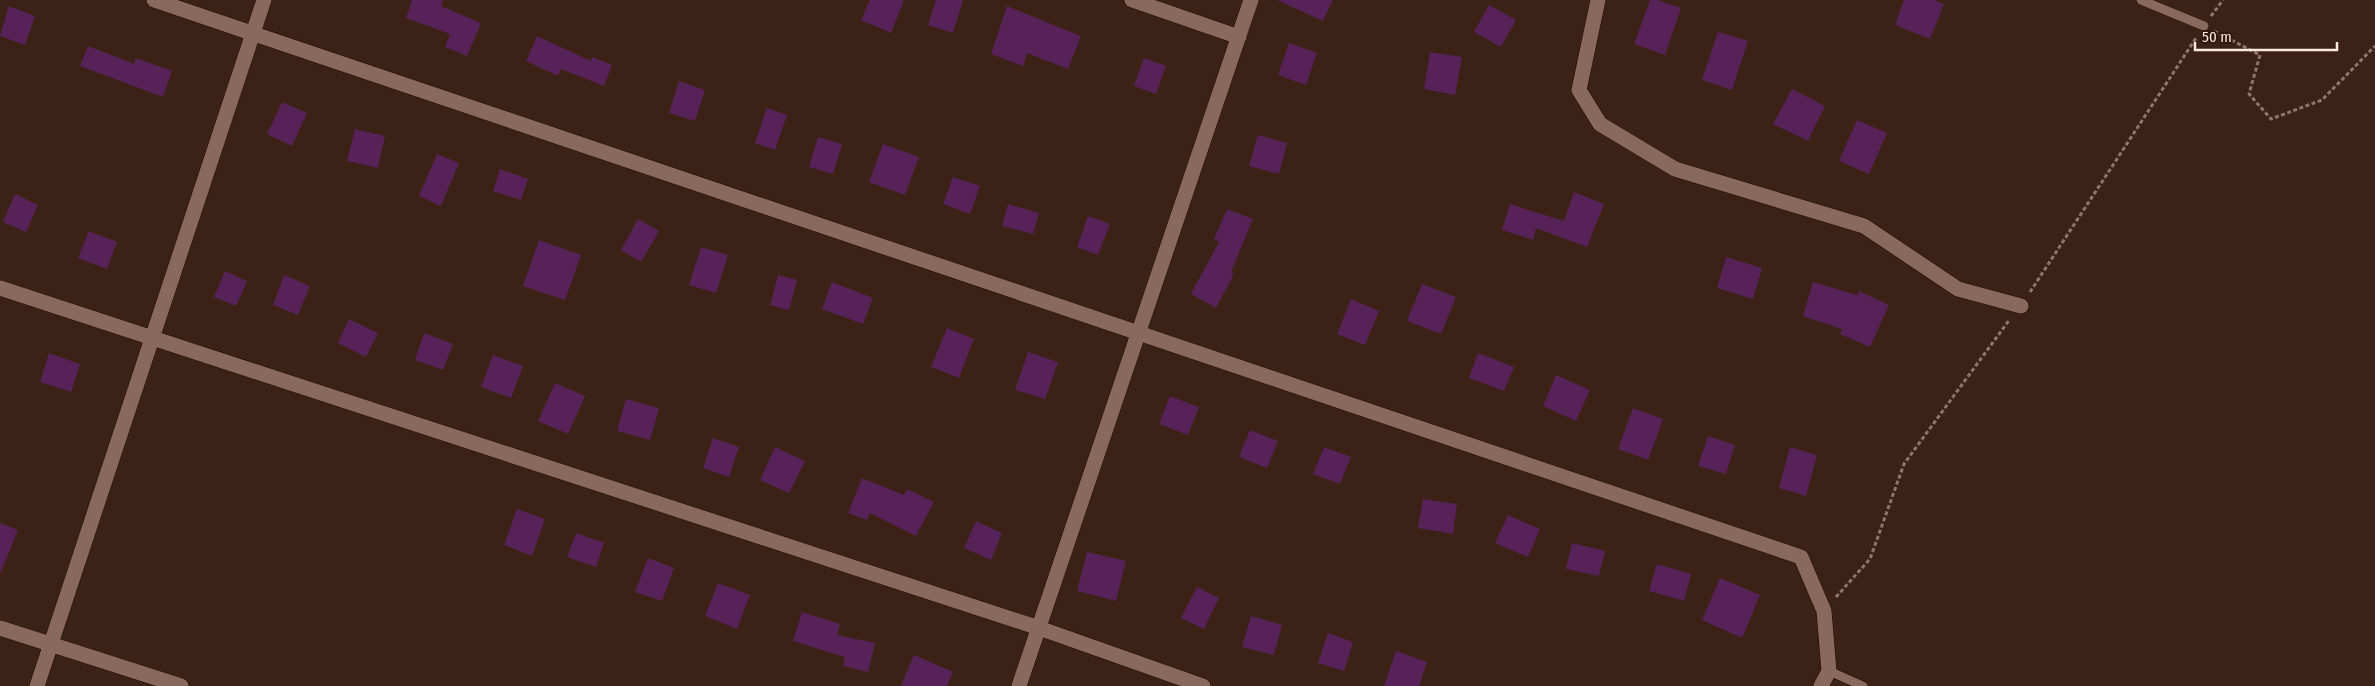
<svg xmlns="http://www.w3.org/2000/svg" width="2375" height="686" viewBox="0 0 2375 686" font-family="'Fira Sans Condensed',sans-serif">
<style>
.building{fill:#572258}
.lines{fill:none;stroke-linecap:round;stroke-linejoin:round}
.lane-casing{stroke:#220a02;stroke-width:10}
.street-casing{stroke:#220a02;stroke-width:16}
.path{stroke:#8d766c;stroke-width:3;stroke-dasharray:4 2.5;stroke-linecap:butt}
.lane{stroke:#89695c;stroke-width:9}
.street{stroke:#89695c;stroke-width:15}
</style>
<rect width="100%" height="100%" fill="#3c2216"/>
<path class="building" d="M 412,0 L 443,0 L 441,6 L 481,23 L 467,56 L 445,47 L 450,34 L 406,18 Z
M 870,0 L 904,0 L 891,33 L 861,20 Z
M 936,0 L 963,0 L 953,33 L 928,25 Z
M 1277,0 L 1333,0 L 1323,21 Z
M 1650,0 L 1657,0 L 1681,8 L 1665,55 L 1634,44 Z
M 1904,0 L 1934,0 L 1944,4 L 1930,39 L 1895,25 Z
M 1489,5 L 1516,20 L 1501,47 L 1474,32 Z
M 9,6 L 35,16 L 25,45 L 0,36 Z
M 1007,6 L 1081,36 L 1068,69 L 1027,53 L 1023,66 L 991,54 Z
M 1718,32 L 1748,41 L 1732,90 L 1702,80 Z
M 537,36 L 591,61 L 592,57 L 612,65 L 604,86 L 561,69 L 558,76 L 526,61 Z
M 1289,43 L 1317,53 L 1306,85 L 1278,75 Z
M 88,46 L 134,64 L 136,58 L 172,71 L 163,97 L 80,66 Z
M 1430,52 L 1462,57 L 1455,95 L 1424,89 Z
M 1144,58 L 1166,66 L 1156,94 L 1134,86 Z
M 679,81 L 705,90 L 695,121 L 669,113 Z
M 1792,89 L 1825,106 L 1808,141 L 1773,124 Z
M 282,102 L 307,113 L 292,146 L 267,134 Z
M 767,108 L 787,115 L 775,150 L 755,143 Z
M 1857,120 L 1887,133 L 1869,174 L 1839,161 Z
M 355,129 L 385,136 L 378,168 L 347,161 Z
M 1258,135 L 1287,143 L 1279,174 L 1249,166 Z
M 818,137 L 842,144 L 833,174 L 809,167 Z
M 883,144 L 919,157 L 905,195 L 869,182 Z
M 437,154 L 459,163 L 441,206 L 419,196 Z
M 500,169 L 528,179 L 521,200 L 493,191 Z
M 953,177 L 980,186 L 970,214 L 943,204 Z
M 1574,192 L 1604,204 L 1587,247 L 1536,228 L 1533,240 L 1502,230 L 1510,204 L 1564,221 Z
M 15,194 L 38,205 L 26,232 L 3,222 Z
M 1008,204 L 1039,213 L 1033,234 L 1002,226 Z
M 1227,209 L 1253,219 L 1231,272 L 1234,274 L 1216,308 L 1191,294 L 1219,242 L 1214,239 Z
M 1088,216 L 1110,224 L 1098,255 L 1077,247 Z
M 638,219 L 659,231 L 641,262 L 621,250 Z
M 89,231 L 117,242 L 107,269 L 78,258 Z
M 539,240 L 581,255 L 565,300 L 523,286 Z
M 701,247 L 728,255 L 716,293 L 689,285 Z
M 1726,257 L 1762,268 L 1753,299 L 1717,288 Z
M 225,271 L 247,281 L 236,306 L 214,297 Z
M 284,275 L 310,286 L 298,315 L 273,305 Z
M 778,275 L 797,280 L 789,310 L 770,305 Z
M 832,282 L 873,298 L 863,324 L 822,309 Z
M 1813,282 L 1857,295 L 1859,291 L 1889,305 L 1870,347 L 1840,334 L 1842,329 L 1803,316 Z
M 1422,284 L 1456,297 L 1441,334 L 1407,321 Z
M 1351,299 L 1379,311 L 1365,345 L 1337,334 Z
M 349,319 L 378,333 L 366,357 L 338,343 Z
M 947,328 L 974,339 L 959,378 L 931,367 Z
M 424,333 L 453,344 L 443,370 L 415,360 Z
M 1028,352 L 1058,362 L 1045,399 L 1015,390 Z
M 49,353 L 80,364 L 71,392 L 40,382 Z
M 1478,353 L 1514,367 L 1504,391 L 1469,378 Z
M 493,355 L 523,366 L 511,398 L 481,387 Z
M 1556,375 L 1590,390 L 1576,421 L 1543,406 Z
M 555,383 L 585,396 L 568,434 L 538,421 Z
M 1170,396 L 1199,407 L 1188,435 L 1159,424 Z
M 626,399 L 659,408 L 650,440 L 617,431 Z
M 1633,408 L 1663,419 L 1648,460 L 1618,449 Z
M 1250,430 L 1278,441 L 1267,468 L 1239,457 Z
M 1708,436 L 1735,445 L 1726,474 L 1698,466 Z
M 713,438 L 739,447 L 729,477 L 703,468 Z
M 775,447 L 805,461 L 789,493 L 760,480 Z
M 1324,447 L 1351,457 L 1340,484 L 1313,474 Z
M 1790,447 L 1817,455 L 1806,496 L 1779,488 Z
M 862,478 L 904,495 L 907,489 L 934,502 L 916,536 L 870,513 L 867,520 L 848,513 Z
M 1423,499 L 1457,504 L 1453,534 L 1418,528 Z
M 517,509 L 545,519 L 532,556 L 504,545 Z
M 1508,515 L 1540,529 L 1528,557 L 1495,543 Z
M 976,521 L 1002,533 L 991,560 L 964,548 Z
M 0,523 L 18,530 L 1,572 L 0,572 Z
M 576,533 L 604,543 L 596,567 L 567,557 Z
M 1572,543 L 1605,551 L 1599,576 L 1566,569 Z
M 1087,552 L 1126,561 L 1116,601 L 1077,591 Z
M 648,558 L 674,568 L 662,601 L 635,592 Z
M 1657,564 L 1691,574 L 1684,601 L 1649,591 Z
M 1720,578 L 1760,595 L 1742,638 L 1702,620 Z
M 718,583 L 750,595 L 737,629 L 705,616 Z
M 1197,587 L 1219,598 L 1204,629 L 1181,618 Z
M 802,612 L 840,624 L 837,635 L 875,643 L 868,672 L 843,666 L 845,657 L 793,641 Z
M 1251,616 L 1282,625 L 1274,655 L 1242,647 Z
M 1328,633 L 1353,642 L 1344,671 L 1318,663 Z
M 1396,651 L 1427,662 L 1419,686 L 1384,686 Z
M 914,655 L 953,672 L 947,686 L 901,686 Z"/>
<g class="lines">
<defs>
<path id="lane" d="M 2141,0 L 2204,26
M 1829,671 L 1863,686"/>
<path id="street" d="M 154,0 L 1801,557 L 1824,611 L 1829,671 L 1821,686
M 1132,0 L 1239,37
M 1598,0 L 1579,90 L 1600,124 L 1675,169 L 1864,226 L 1958,289 L 2021,306
M 0,288 L 1039,628 L 1203,686
M 0,628 L 181,686
M 37,686 L 264,0
M 1019,686 L 1251,0"/>
</defs>
<use href="#lane" class="lane-casing"/>
<use href="#street" class="street-casing"/>
<path class="path" d="M 2211,16 L 2223,0
M 2214,31 L 2260,55 L 2249,94 L 2271,119 L 2322,100 L 2375,46
M 2030,292 L 2196,38
M 1836,597 L 1870,559 L 1904,464 L 2010,319"/>
<use href="#lane" class="lane"/>
<use href="#street" class="street"/>
</g>
<path d="M2195 42v8h142v-8" fill="none" stroke="#fceae2" stroke-width="2.5"/>
<text x="2202" y="42" font-size="15" fill="#fceae2" stroke="#32180d" stroke-width="4" paint-order="stroke">50 m</text>
</svg>
